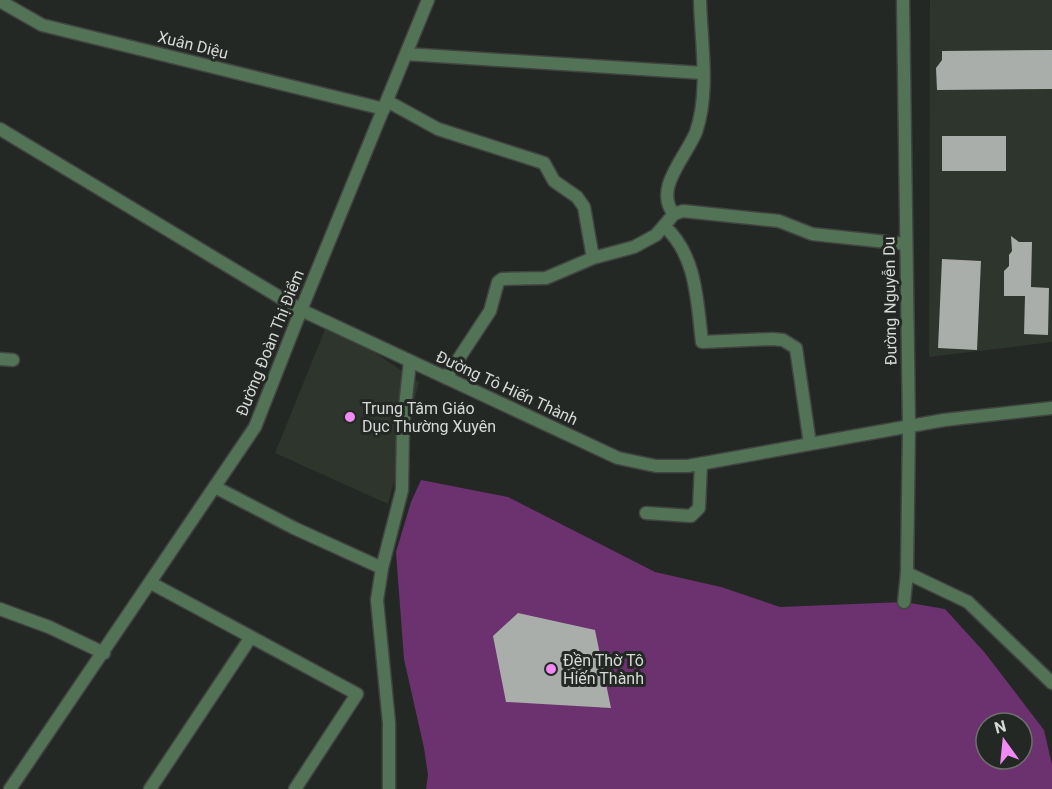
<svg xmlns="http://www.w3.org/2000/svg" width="1052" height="789" viewBox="0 0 1052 789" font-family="Roboto,sans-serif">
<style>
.built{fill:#2d352d}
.green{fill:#6c316f;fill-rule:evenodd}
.building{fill:#aaaeaa}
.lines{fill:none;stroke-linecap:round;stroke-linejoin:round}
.minor-casing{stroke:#414441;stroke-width:15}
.tertiary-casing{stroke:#414441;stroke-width:15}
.minor{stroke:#537356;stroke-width:12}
.tertiary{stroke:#537356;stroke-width:12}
.poi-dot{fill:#f18af4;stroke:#242824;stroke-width:2}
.labels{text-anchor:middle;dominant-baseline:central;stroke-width:6;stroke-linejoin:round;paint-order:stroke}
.street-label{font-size:16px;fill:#d7d9d7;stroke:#242824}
.poi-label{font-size:16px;fill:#d7d9d7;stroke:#242824;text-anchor:start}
</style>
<rect width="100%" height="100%" fill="#242824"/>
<path class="built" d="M 930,0 L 1052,0 L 1052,342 L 929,357 Z
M 328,322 L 419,382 L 388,504 L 275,453 Z"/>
<path class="green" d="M 421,480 L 508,497 L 655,572 L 721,587 L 780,607 L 904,602 L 945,609 L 985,653 L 1044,730 L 1052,765 L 1052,789 L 426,789 L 428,775 L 424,748 L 404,659 L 396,552 L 411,502 ZM 986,723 L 1022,723 L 1022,759 L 986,759 Z"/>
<path class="building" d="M 1052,50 L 1052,89 L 937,90 L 936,68 L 942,60 L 942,51 Z
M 942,136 L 1006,136 L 1006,171 L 942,171 Z
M 1011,236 L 1019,242 L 1032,242 L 1031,287 L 1049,288 L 1048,335 L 1024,334 L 1025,296 L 1004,296 L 1004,271 L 1009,266 L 1009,255 L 1012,251 Z
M 942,259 L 981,261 L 977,350 L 938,348 Z
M 518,613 L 595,630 L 611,708 L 506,702 L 493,636 Z"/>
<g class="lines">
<defs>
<path id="minor" d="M 0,1 L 42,25 L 384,109
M 406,54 L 703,73
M 387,101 L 438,129 L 544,163 L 554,181 L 577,197 L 584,207 L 593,258
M 0,129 L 301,310 L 618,458 L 656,466 L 688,466 L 944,420 L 1052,408
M 674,214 C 653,189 686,157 696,132 C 710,91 701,43 700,0
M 664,226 C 697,255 697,302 702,342 L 772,339 L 783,340 L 796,348 L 810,444
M 0,359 L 13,360
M 446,378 L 490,311 L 498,282 L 502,279 L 546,278 L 593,258 L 634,247 L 656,235 L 674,214 L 683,211 L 779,221 L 812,234 L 906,244
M 215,487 L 294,528 L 382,568
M 646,513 L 691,516 L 699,508 L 701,464
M 907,573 L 968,602 L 1052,683
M 151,583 L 357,694 L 295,789
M 0,609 L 49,627 L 104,653
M 10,789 L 255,427 L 301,310 L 428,0
M 150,789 L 251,637
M 389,789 L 389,723 L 377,600 L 382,568 L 402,490 L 403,426 L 410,361"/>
<path id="tertiary" d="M 903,0 L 909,426 L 907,573 L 904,602"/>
</defs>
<use href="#minor" class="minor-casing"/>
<use href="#tertiary" class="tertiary-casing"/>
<use href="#minor" class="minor"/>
<use href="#tertiary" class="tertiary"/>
</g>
<g class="poi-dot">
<circle cx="350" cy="417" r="6"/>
<circle cx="551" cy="669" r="6"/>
</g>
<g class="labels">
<g class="street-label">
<text transform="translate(193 45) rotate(14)">Xuân Diệu</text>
<text transform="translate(890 301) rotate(-91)">Đường Nguyễn Du</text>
<text transform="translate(270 343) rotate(-68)">Đường Đoàn Thị Điểm</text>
<text transform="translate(507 388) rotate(25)">Đường Tô Hiến Thành</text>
</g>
<g class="poi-label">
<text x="362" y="408">Trung Tâm Giáo<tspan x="362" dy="18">Dục Thường Xuyên</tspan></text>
<text x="563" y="660">Đền Thờ Tô<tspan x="563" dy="18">Hiến Thành</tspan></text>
</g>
</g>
<g transform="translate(1004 741) rotate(345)"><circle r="28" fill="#242824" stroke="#6c6f6c" stroke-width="1.5"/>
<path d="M0-4.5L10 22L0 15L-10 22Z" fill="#f18af4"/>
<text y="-9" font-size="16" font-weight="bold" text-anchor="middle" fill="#d7d9d7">N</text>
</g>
</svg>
